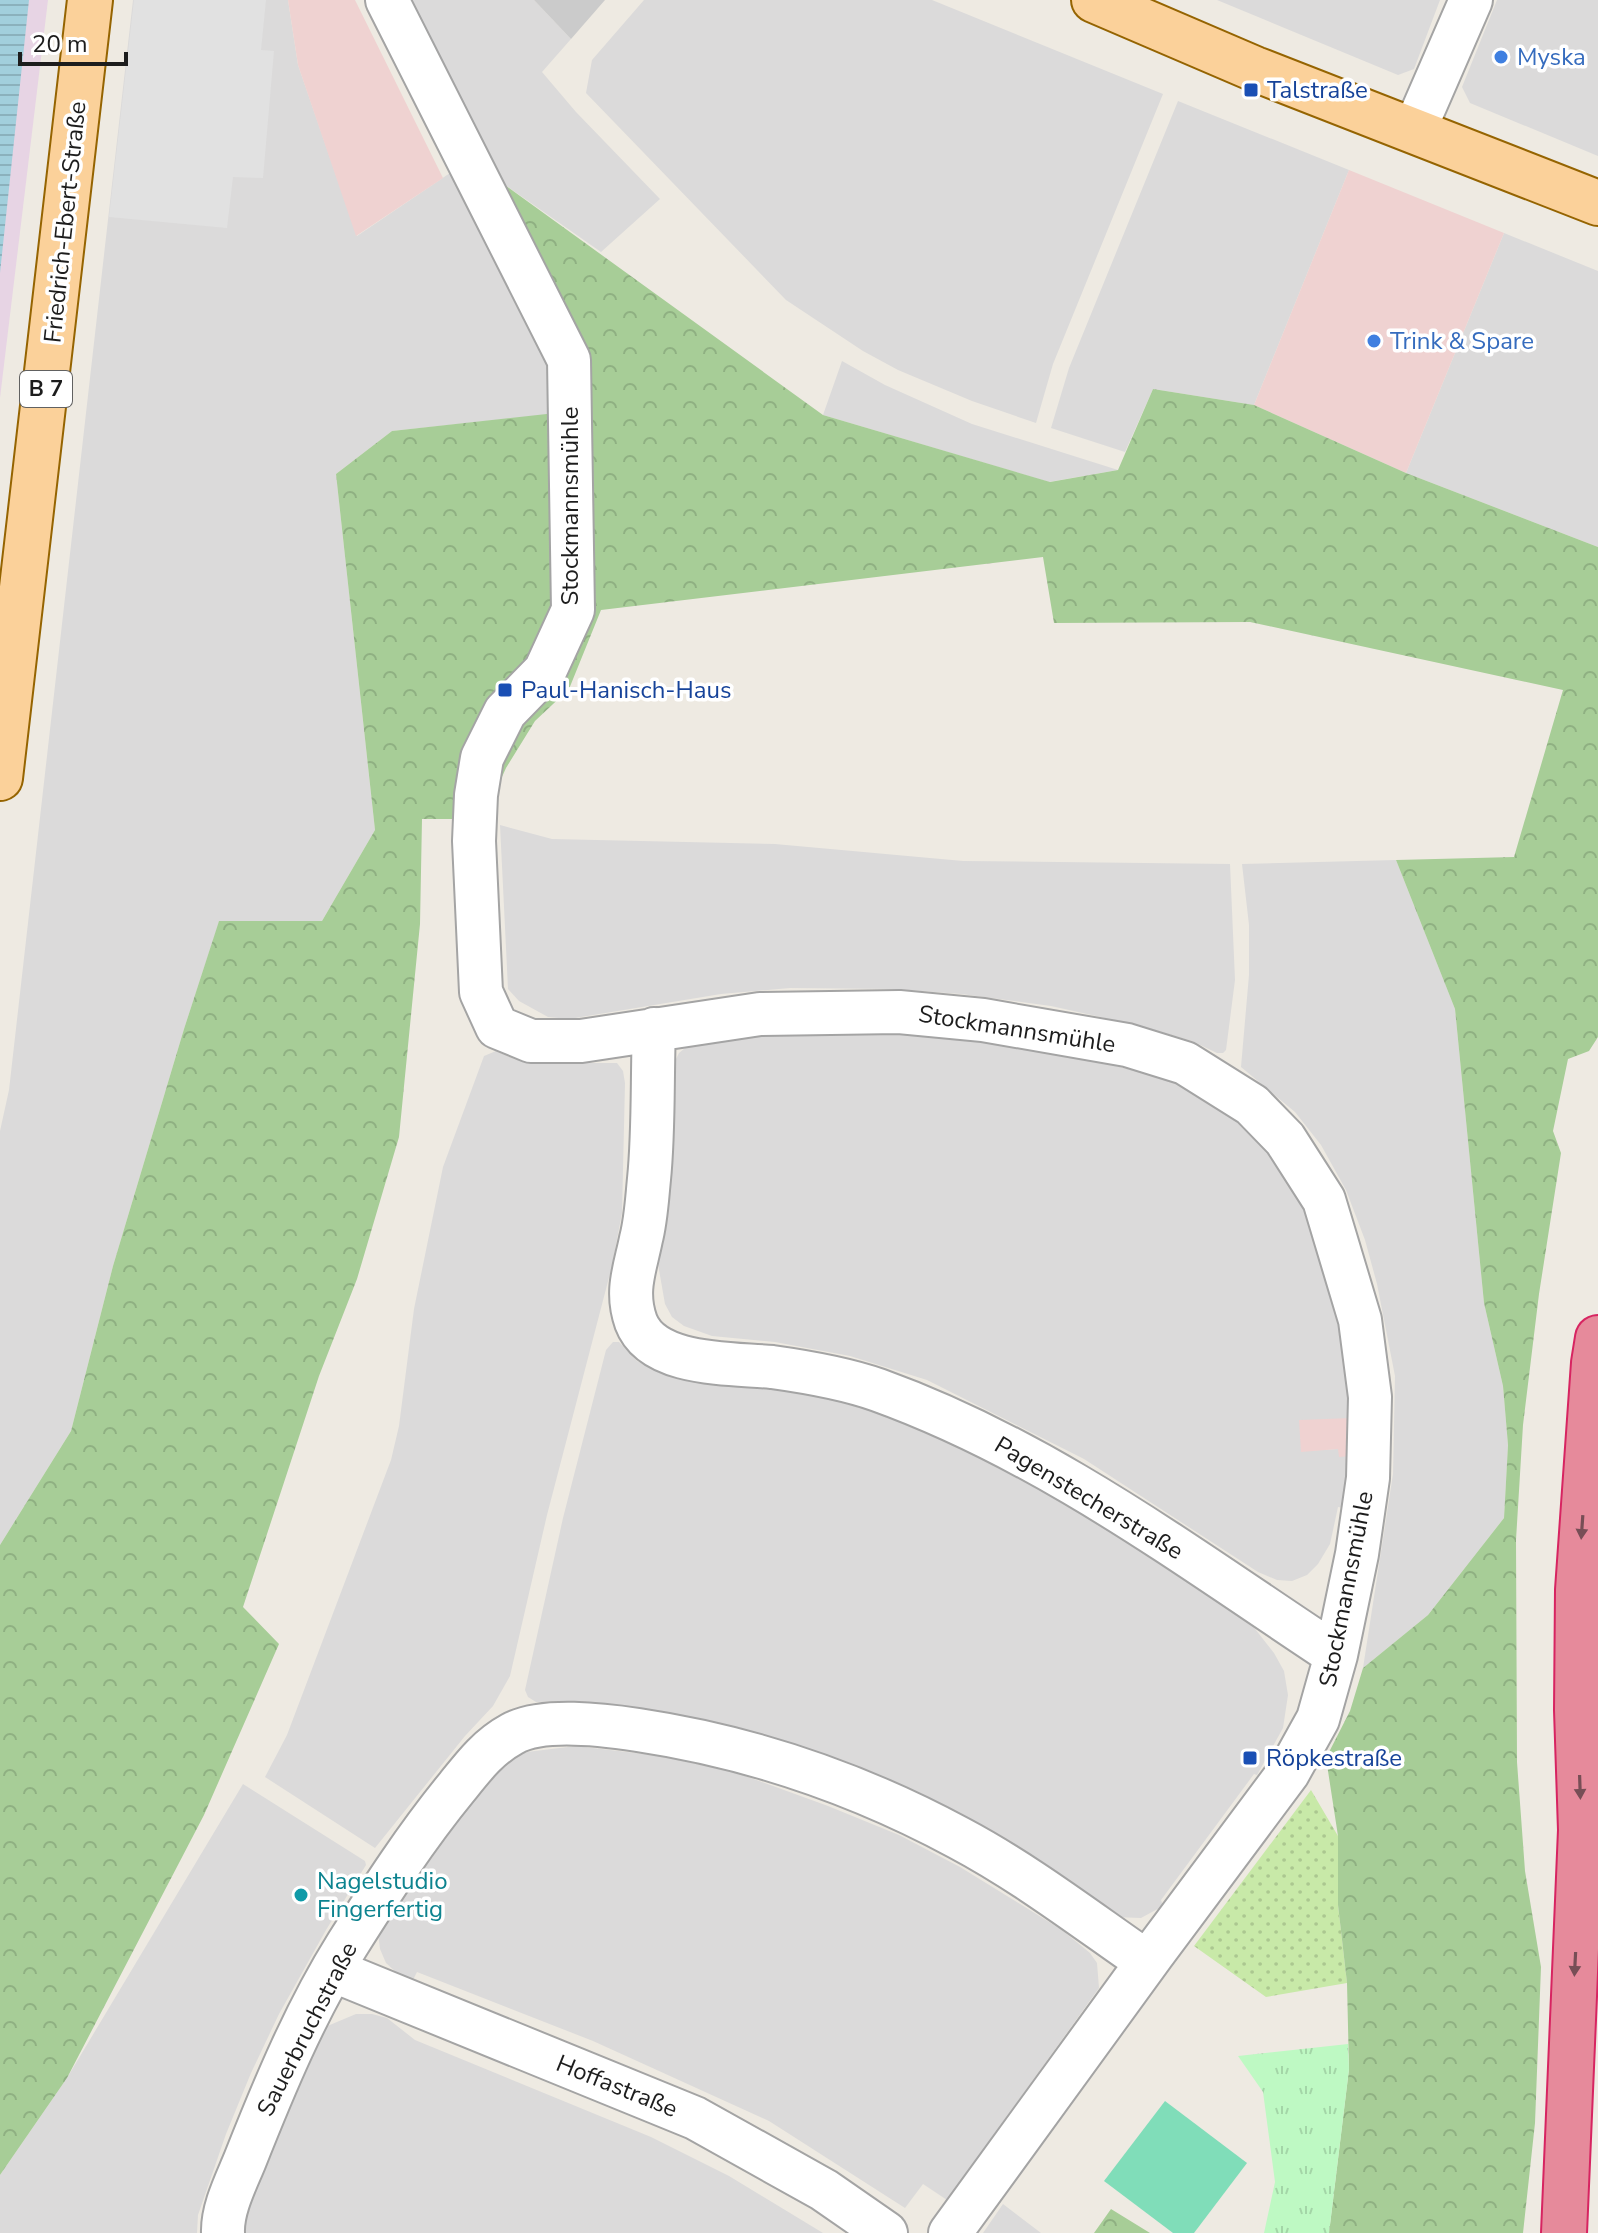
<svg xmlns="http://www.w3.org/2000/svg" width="1598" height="2233" viewBox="0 0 1598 2233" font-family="'Nunito Sans',sans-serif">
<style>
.residential{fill:#dbdada}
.commercial{fill:#efd2d1}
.industrial{fill:#e7d4e4}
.religious{fill:#cbcbcb}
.grass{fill:url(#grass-dots)}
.forest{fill:url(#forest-crowns)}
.park{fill:url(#park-tufts)}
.pitch{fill:#80ddb9}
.parking{fill:#e1e1e1}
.water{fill:url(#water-rules)}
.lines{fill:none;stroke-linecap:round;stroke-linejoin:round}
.street-casing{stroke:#a4a4a4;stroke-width:46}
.primary-casing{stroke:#956401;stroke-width:48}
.highway-casing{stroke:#d72461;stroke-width:48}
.street{stroke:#fff;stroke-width:42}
.primary{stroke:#fbd19a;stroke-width:44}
.highway{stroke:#e68a9b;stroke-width:44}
.oneway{fill:#774e56}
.shop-dot{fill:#3f7fe0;stroke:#fff;stroke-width:3}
.transit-dot{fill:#1a4fb4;stroke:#fff;stroke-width:3}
.culture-dot{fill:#0f9aa8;stroke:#fff;stroke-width:3}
.labels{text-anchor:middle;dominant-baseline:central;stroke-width:7;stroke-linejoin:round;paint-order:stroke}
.shield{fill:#fff;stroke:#616161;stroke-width:2}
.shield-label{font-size:22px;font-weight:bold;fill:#1d1d1d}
.shop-label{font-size:24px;fill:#366cbe;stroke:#fff;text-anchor:start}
.transit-label{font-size:24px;fill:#164399;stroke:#fff;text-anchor:start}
.street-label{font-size:24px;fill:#1d1d1d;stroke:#fff}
.culture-label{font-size:24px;fill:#0d838f;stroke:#fff;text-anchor:start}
</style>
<defs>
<pattern id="grass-dots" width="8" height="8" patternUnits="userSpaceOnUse" patternTransform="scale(2)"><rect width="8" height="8" fill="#c8e9a8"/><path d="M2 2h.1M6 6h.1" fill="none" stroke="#abc790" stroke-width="1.8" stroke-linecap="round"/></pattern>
<pattern id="forest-crowns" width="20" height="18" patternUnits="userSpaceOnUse" patternTransform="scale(2)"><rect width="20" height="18" fill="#a7cd97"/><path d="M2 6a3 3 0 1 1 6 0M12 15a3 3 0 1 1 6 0" fill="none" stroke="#8fb082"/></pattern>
<pattern id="park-tufts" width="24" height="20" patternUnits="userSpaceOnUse" patternTransform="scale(2)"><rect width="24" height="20" fill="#bef9c3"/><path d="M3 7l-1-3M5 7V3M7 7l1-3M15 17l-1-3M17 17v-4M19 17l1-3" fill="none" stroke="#a3d5a7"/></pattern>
<pattern id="water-rules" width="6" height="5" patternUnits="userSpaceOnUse" patternTransform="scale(2)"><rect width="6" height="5" fill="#a2cfdc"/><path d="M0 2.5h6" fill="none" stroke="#8bb1bc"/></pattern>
</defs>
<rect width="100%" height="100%" fill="#eeeae2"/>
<path class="residential" d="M 133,0 L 288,0 L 298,65 L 357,236 L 450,173 L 547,366 L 554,414 L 392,431 L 336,474 L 375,830 L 322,921 L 219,922 L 184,1029 L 113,1266 L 71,1431 L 0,1545 L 0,1131 L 9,1090 Z
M 406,0 L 534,0 L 571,39 L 542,72 L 576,112 L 660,199 L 601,252 L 498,180 Z
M 644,0 L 932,0 L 1163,94 L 1053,364 L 1036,423 L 972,401 L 898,370 L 863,351 L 786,300 L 586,93 L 592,60 Z
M 1217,0 L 1440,0 L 1414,69 L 1398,75 Z
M 1497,0 L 1598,0 L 1598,156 L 1470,103 L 1462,87 Z
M 1178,101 L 1349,170 L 1254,405 L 1153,389 L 1125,452 L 1051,428 L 1069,368 Z
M 1504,233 L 1598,271 L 1598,547 L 1406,473 Z
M 842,361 L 885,385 L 972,424 L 1118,470 L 1049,482 L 823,415 Z
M 500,825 L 552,839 L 775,844 L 963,861 L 1230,864 L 1235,980 L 1226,1050 L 1223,1053 L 1217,1053 L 1192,1041 L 1141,1026 L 1051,1006 L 961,994 L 895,989 L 790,988 L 721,994 L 569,1019 L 548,1017 L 519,1001 L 508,989 Z
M 1396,860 L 1455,1009 L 1484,1303 L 1503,1386 L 1508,1445 L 1504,1518 L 1428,1615 L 1363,1668 L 1393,1474 L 1395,1376 L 1377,1284 L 1365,1240 L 1346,1190 L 1321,1145 L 1295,1112 L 1241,1067 L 1249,975 L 1249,925 L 1242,864 Z
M 891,1031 L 942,1035 L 1057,1052 L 1174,1080 L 1232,1115 L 1261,1140 L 1285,1171 L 1309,1216 L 1340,1315 L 1352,1418 L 1302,1451 L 1338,1449 L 1351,1456 L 1345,1508 L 1338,1507 L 1330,1544 L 1318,1564 L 1307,1575 L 1292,1581 L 1277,1580 L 1258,1572 L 1084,1459 L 927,1380 L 850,1356 L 775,1342 L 712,1336 L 684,1326 L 672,1317 L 665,1304 L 658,1264 L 666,1207 L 673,1065 L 679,1053 L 690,1044 L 764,1034 Z
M 496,1051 L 514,1059 L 538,1063 L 617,1063 L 623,1071 L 625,1083 L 622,1213 L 612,1266 L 547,1515 L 510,1676 L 493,1706 L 465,1736 L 375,1848 L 265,1777 L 287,1735 L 391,1460 L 399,1426 L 414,1309 L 443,1167 L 484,1056 Z
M 613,1342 L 619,1342 L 637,1361 L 662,1373 L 842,1399 L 894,1415 L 971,1449 L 1113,1528 L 1252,1625 L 1274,1653 L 1284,1671 L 1288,1695 L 1283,1728 L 1257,1775 L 1254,1774 L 1161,1900 L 1163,1906 L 1141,1918 L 1114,1917 L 863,1771 L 737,1728 L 636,1707 L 573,1701 L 536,1702 L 528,1697 L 525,1690 L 563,1518 L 606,1350 Z
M 576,1746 L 661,1756 L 737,1773 L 828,1806 L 899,1835 L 960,1867 L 1062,1930 L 1090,1953 L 1097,1963 L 1099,1988 L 947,2200 L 923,2184 L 905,2208 L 769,2121 L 593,2041 L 417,1972 L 413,1980 L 397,1973 L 386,1963 L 380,1949 L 378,1933 L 381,1925 L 481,1785 L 512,1757 L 527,1752 Z
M 243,1784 L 365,1861 L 366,1865 L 326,1930 L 279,2014 L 251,2073 L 226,2134 L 198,2215 L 197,2233 L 0,2233 L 0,2175 L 67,2078 Z
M 356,2014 L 372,2014 L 387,2018 L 415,2040 L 651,2137 L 729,2176 L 823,2233 L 243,2233 L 248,2201 L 316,2040 L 325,2027 Z
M 1003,2204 L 1041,2233 L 1042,2233 L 983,2233 Z"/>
<path class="commercial" d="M 288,0 L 355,0 L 443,178 L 356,236 L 298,65 Z
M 1349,170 L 1504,233 L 1406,473 L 1254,405 Z
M 1352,1418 L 1351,1456 L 1339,1457 L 1338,1449 L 1301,1452 L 1299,1420 Z"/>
<path class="industrial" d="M 0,0 L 48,0 L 0,398 Z"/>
<path class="religious" d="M 534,0 L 605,0 L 571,39 Z"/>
<path class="grass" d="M 1311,1790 L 1338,1836 L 1338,1905 L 1347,1983 L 1266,1997 L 1194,1946 Z"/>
<path class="forest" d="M 498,180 L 823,415 L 1050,482 L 1118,470 L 1153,389 L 1254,405 L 1406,473 L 1598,547 L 1598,1037 L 1589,1051 L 1568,1059 L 1553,1131 L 1561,1153 L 1539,1294 L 1523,1425 L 1516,1540 L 1517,1762 L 1525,1871 L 1541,1967 L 1535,2123 L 1523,2233 L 1329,2233 L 1349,2069 L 1347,1983 L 1338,1905 L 1338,1836 L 1326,1758 L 1350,1711 L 1363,1668 L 1428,1615 L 1504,1518 L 1508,1445 L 1503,1386 L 1484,1303 L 1455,1009 L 1396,860 L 1514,857 L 1563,690 L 1250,622 L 1054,623 L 1043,557 L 601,610 L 569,689 L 535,721 L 506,768 L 483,819 L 422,819 L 420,924 L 399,1137 L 357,1279 L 319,1376 L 243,1607 L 279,1644 L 204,1815 L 67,2078 L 0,2175 L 0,1545 L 71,1431 L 113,1266 L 184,1029 L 219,921 L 322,921 L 375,830 L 336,474 L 392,431 L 592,409 L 592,380 L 579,339 Z
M 1111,2209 L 1150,2233 L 1094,2233 Z"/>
<path class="park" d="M 1348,2044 L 1349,2069 L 1329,2233 L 1264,2233 L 1275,2182 L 1263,2092 L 1238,2056 Z"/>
<path class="pitch" d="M 1165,2101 L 1247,2163 L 1194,2233 L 1173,2233 L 1104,2181 Z"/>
<path class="parking" d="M 134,0 L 266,0 L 261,50 L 274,51 L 263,178 L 233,177 L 227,228 L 109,217 Z"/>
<path class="water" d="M 0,0 L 29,0 L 0,273 Z"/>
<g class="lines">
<defs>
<path id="street" d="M 387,0 L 569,360 L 573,610 L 545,671 L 505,712 L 482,758 L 476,795 L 474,841 L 481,992 L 497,1027 L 531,1041 L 581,1041 L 760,1014 L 899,1012 L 983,1020 L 1127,1045 L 1185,1063 L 1252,1105 L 1285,1139 L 1324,1200 L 1360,1320 L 1370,1397 L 1368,1478 L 1357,1554 L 1336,1655 L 1318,1719 L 1288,1773 L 1153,1954 L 950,2233
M 1414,131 L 1471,0
M 654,1029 C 652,1079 654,1130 649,1179 C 647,1199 646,1220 641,1239 C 635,1269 625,1291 636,1322 C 653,1367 732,1363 772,1367 C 808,1372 844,1378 878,1390 C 1047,1451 1187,1557 1336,1655
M 332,1970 L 695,2118 L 824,2190 L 886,2233
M 223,2233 C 222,2209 236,2182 245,2160 C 274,2087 305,2012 347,1945 C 381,1891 416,1837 457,1787 C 473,1767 488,1747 512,1734 C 542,1717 605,1725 638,1730 C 751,1747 859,1784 959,1838 C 1025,1873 1086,1920 1147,1962"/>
<path id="primary" d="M 1094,0 L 1255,69 L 1598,203
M 0,778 L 90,0"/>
<path id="highway" d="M 1564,2233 L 1581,1830 L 1577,1710 L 1578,1590 L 1594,1363 L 1598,1338"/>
</defs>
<use href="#street" class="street-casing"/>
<use href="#primary" class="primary-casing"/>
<use href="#highway" class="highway-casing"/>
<use href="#street" class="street"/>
<use href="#primary" class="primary"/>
<use href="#highway" class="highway"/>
</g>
<defs><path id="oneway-solid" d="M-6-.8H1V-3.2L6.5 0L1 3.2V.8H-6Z" transform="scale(2)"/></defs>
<g class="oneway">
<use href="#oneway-solid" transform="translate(1582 1527) rotate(94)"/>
<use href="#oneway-solid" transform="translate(1580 1787) rotate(88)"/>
<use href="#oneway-solid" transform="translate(1575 1964) rotate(93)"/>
</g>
<g class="shop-dot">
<circle cx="1501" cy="57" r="8"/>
<circle cx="1374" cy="341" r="8"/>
</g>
<g class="transit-dot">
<rect x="1243" y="82" width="16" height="16" rx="4"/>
<rect x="497" y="682" width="16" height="16" rx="4"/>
<rect x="1242" y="1750" width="16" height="16" rx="4"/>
</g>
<circle class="culture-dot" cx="301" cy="1895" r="8"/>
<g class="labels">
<rect class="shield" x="20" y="371" width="52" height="36" rx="6"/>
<g class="shield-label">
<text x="46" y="389">B 7</text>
</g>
<g class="shop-label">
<text x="1517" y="57">Myska</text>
<text x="1390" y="341">Trink &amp; Spare</text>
</g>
<g class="transit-label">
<text x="1267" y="90">Talstraße</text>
<text x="521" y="690">Paul-Hanisch-Haus</text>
<text x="1266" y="1758">Röpkestraße</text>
</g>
<g class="street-label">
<text transform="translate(65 222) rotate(-84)">Friedrich-Ebert-Straße</text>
<text transform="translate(570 506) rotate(-90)">Stockmannsmühle</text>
<text transform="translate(1017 1029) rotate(9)">Stockmannsmühle</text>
<text transform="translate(1089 1498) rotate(31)">Pagenstecherstraße</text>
<text transform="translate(1346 1589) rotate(-79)">Stockmannsmühle</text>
<text transform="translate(307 2029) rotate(-63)">Sauerbruchstraße</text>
<text transform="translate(617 2086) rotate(22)">Hoffastraße</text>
</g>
<g class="culture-label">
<text x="317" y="1881">Nagelstudio<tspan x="317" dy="28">Fingerfertig</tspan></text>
</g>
</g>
<path d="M20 52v12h106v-12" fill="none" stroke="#1d1d1d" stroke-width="4"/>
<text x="32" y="52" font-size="24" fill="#1d1d1d" stroke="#ffffff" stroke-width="6" paint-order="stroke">20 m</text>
</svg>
